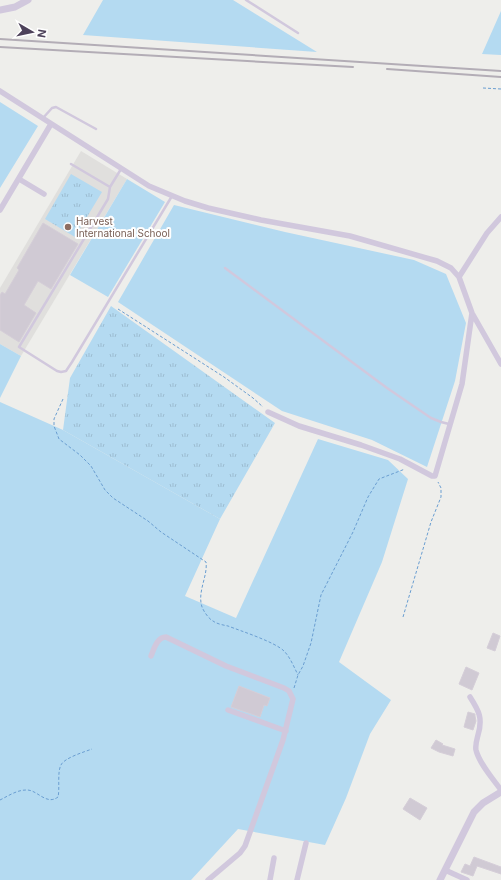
<svg xmlns="http://www.w3.org/2000/svg" width="501" height="880" viewBox="0 0 501 880" font-family="Inter,sans-serif">
<style>
.education{fill:#e0dfdd}
.green{fill:#b4daf1}
.park{fill:url(#park-tufts)}
.building{fill:#d0cad4;stroke:#d5ced8}
.lines{fill:none;stroke-linecap:round;stroke-linejoin:round}
.path{stroke:#6a9ed1;stroke-width:1;stroke-dasharray:3 2;stroke-linecap:butt}
.service{stroke:#d1c8dd;stroke-width:2.5}
.minor{stroke:#d1c8dd;stroke-width:5.5}
.tertiary{stroke:#d1c8dd;stroke-width:7}
.rail{stroke:#b3adb6;stroke-width:2}
.education-dot{fill:#8d6e63;stroke:#fff;stroke-width:1.5}
.labels{text-anchor:middle;dominant-baseline:central;stroke-width:4;stroke-linejoin:round;paint-order:stroke}
.education-label{font-size:10px;fill:#785e54;stroke:#fff;text-anchor:start}
</style>
<defs>
<pattern id="park-tufts" width="24" height="20" patternUnits="userSpaceOnUse"><rect width="24" height="20" fill="#b4daf1"/><path d="M3 7l-1-3M5 7V3M7 7l1-3M15 17l-1-3M17 17v-4M19 17l1-3" fill="none" stroke="#9cbcd1"/></pattern>
</defs>
<rect width="100%" height="100%" fill="#eeeeeb"/>
<path class="education" d="M 81,151 L 127,179 L 21,356 L 0,344 L 0,288 Z"/>
<path class="green" d="M 103,0 L 233,0 L 317,52 L 83,35 Z
M 501,11 L 501,55 L 482,54 Z
M 0,102 L 38,126 L 0,188 Z
M 127,179 L 165,202 L 108,297 L 70,275 Z
M 174,205 L 285,232 L 414,260 L 446,274 L 466,323 L 455,381 L 427,467 L 372,440 L 282,411 L 118,302 Z
M 0,344 L 21,356 L 0,398 Z
M 0,402 L 63,430 L 220,519 L 185,596 L 236,618 L 318,439 L 388,460 L 408,479 L 382,562 L 339,662 L 391,700 L 370,734 L 346,798 L 325,845 L 238,829 L 191,880 L 0,880 Z"/>
<path class="park" d="M 71,174 L 102,192 L 75,237 L 45,219 Z
M 111,306 L 275,423 L 220,519 L 63,430 L 70,378 Z"/>
<path class="building" d="M 43,223 L 78,244 L 51,289 L 38,281 L 24,305 L 36,313 L 19,342 L 0,330 L 0,295 L 2,292 L 5,294 L 19,270 L 17,268 Z
M 493,633 L 500,636 L 495,651 L 487,648 Z
M 466,667 L 479,673 L 472,690 L 459,684 Z
M 239,686 L 270,698 L 267,706 L 264,705 L 260,717 L 231,707 Z
M 468,712 L 475,714 L 475,716 L 476,721 L 473,730 L 464,727 Z
M 436,740 L 443,744 L 442,745 L 455,749 L 453,756 L 439,752 L 431,748 Z
M 410,798 L 427,808 L 420,820 L 403,809 Z
M 474,857 L 501,867 L 501,874 L 477,866 L 473,876 L 461,872 L 465,864 L 470,866 Z"/>
<g class="lines">
<path class="path" d="M 483,88 L 501,89
M 118,309 L 224,377 L 253,398 L 263,407
M 63,399 L 54,419 L 54,426 L 59,439 L 80,455 L 91,466 L 105,490 L 113,498 L 148,521 L 161,532 L 206,562 C 208,576 197,592 202,607 C 204,612 209,619 213,621 C 217,624 223,625 228,626 C 241,631 275,642 284,651 C 290,657 294,667 298,675
M 403,617 L 431,522 L 441,497 L 441,488 L 438,482
M 294,688 L 298,675 L 303,666 L 311,643 L 321,595 L 353,532 L 368,497 L 379,479 L 405,469
M 0,800 C 8,796 17,790 26,790 C 37,789 46,806 58,797 C 60,789 57,772 61,765 C 64,758 84,752 92,749"/>
<path class="service" d="M 246,0 L 298,33
M 43,118 L 52,108 L 56,107 L 96,129
M 71,164 L 110,187
M 121,169 L 110,187 L 108,199 L 19,347 L 57,371 L 61,372 L 66,371 L 72,362 L 172,196
M 225,268 L 387,388 L 431,418 L 441,422 L 449,424"/>
<path class="minor" d="M 0,91 L 149,186 L 185,201 L 208,208 L 261,220 L 350,236 L 437,261 L 451,268 L 459,277 L 472,313 L 501,364
M 19,179 L 44,194
M 0,210 L 51,124
M 459,277 L 487,233 L 501,217
M 268,412 L 299,426 L 361,445 L 400,459 L 432,476 L 435,476 L 462,384 L 472,313
M 151,656 C 154,649 157,637 166,637 L 226,666 L 284,688 L 289,691 L 293,699 L 283,740 L 245,846 L 240,853 L 208,880
M 470,697 C 479,711 483,718 478,735 C 477,739 475,745 476,750 C 479,763 493,779 501,790
M 228,710 L 286,731
M 445,870 L 467,880
M 270,880 L 274,858
M 297,880 L 306,843"/>
<path class="tertiary" d="M 0,10 L 15,7 L 28,0
M 440,880 L 474,812 L 483,803 L 501,792"/>
<path class="rail" d="M 0,39 L 501,71
M 0,47 L 353,67
M 387,69 L 501,77"/>
</g>
<circle class="education-dot" cx="68" cy="227" r="4"/>
<g class="labels">
<g class="education-label">
<text x="76" y="221">Harvest<tspan x="76" dy="12">International School</tspan></text>
</g>
</g>
<g transform="translate(32 32) rotate(99)" stroke="#ffffff" stroke-width="3" paint-order="stroke">
<path d="M0-3L7 15L0 10L-7 15Z" fill="#4d425a"/>
<text y="-6" font-size="11" font-weight="bold" text-anchor="middle" fill="#4d425a">N</text>
</g>
</svg>
